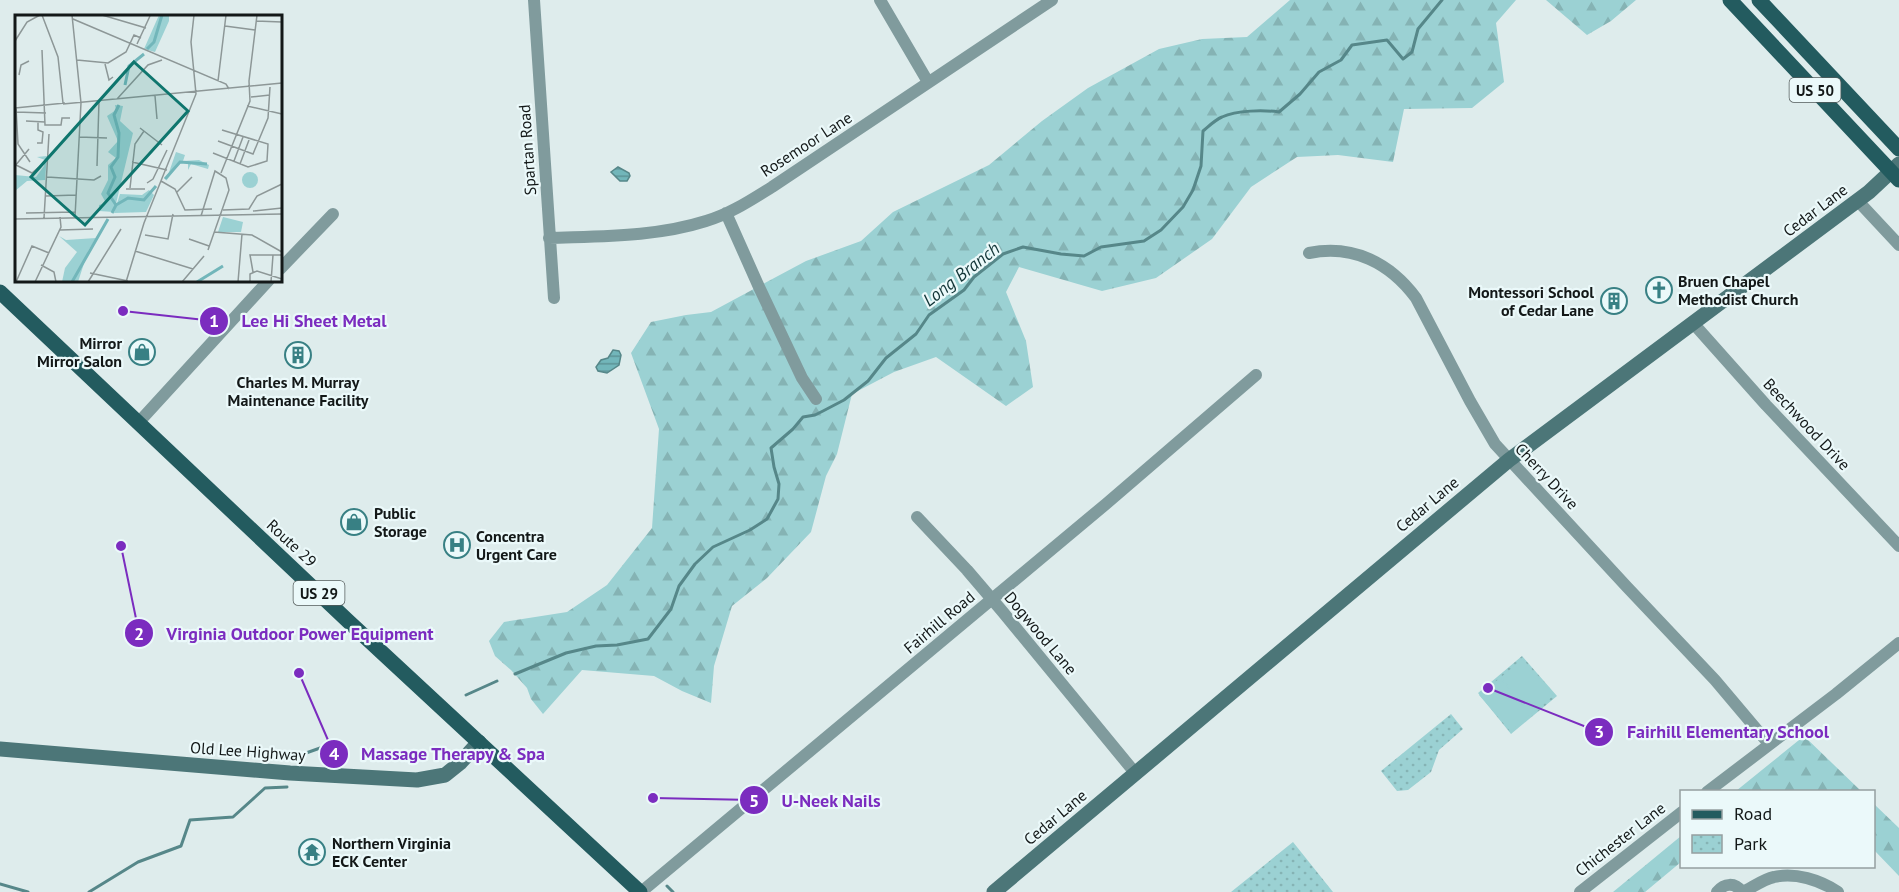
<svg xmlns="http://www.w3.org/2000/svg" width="1899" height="892" viewBox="0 0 1899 892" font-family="'PT Sans',sans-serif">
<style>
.forest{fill:url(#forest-firs)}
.park{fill:url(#park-dots)}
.pitch{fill:#9bd1d3}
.water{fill:url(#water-rules);stroke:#568789;stroke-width:1.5}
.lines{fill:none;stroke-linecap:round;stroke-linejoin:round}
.stream{stroke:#568789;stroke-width:3}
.street{stroke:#809b9d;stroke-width:12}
.secondary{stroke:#4c7678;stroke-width:15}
.primary{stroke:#235b5f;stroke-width:15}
.labels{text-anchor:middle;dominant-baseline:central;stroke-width:4.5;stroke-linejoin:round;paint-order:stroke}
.shield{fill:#ebf9fa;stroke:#545c5c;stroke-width:1.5}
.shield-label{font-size:15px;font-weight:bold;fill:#131818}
.street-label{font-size:16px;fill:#131818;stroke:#ebf9fa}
.poi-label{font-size:16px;font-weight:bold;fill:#131818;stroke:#ebf9fa;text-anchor:start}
.water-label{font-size:18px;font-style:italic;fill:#123537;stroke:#ebf9fa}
.inset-river{fill:none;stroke:#72b6ba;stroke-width:3}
.inset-road{fill:none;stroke:#8d9797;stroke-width:1.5}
.view{fill:#0f766e;fill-opacity:0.15;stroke:#0f766e;stroke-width:3}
.inset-edge{fill:none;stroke:#131818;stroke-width:3}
.leader{fill:none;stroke:#7b2cbf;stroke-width:2}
.callout-dot{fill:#7b2cbf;stroke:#ebf9fa;stroke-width:2}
.mark-label{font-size:18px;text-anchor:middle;font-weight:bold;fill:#fff}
.callout-label{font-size:18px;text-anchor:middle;font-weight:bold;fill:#7b2cbf;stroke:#ebf9fa;stroke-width:4.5;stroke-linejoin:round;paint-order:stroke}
</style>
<defs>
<pattern id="forest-firs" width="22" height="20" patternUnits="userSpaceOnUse" patternTransform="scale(1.5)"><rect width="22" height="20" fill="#9bd1d3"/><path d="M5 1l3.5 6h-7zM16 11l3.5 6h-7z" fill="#85b3b4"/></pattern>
<pattern id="park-dots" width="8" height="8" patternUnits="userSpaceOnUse" patternTransform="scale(1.5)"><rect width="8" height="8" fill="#9bd1d3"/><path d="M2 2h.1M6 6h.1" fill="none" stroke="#85b3b4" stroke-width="1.8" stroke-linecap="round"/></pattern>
<pattern id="water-rules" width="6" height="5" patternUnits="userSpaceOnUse" patternTransform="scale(1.5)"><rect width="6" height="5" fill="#72b6ba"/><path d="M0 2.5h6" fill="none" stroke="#5c9396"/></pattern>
</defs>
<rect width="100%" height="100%" fill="#deecec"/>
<path class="forest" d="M 1290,0 L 1516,0 L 1496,23 L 1504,82 L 1472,108 L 1404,109 L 1393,162 L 1338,155 L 1297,157 L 1251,187 L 1212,239 L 1156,278 L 1102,291 L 1019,267 L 1006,292 L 1026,341 L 1033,387 L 1006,406 L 936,357 L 894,372 L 852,394 L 837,454 L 826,476 L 811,532 L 767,578 L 732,606 L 714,666 L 711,703 L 682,691 L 654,676 L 582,670 L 543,714 L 531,699 L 527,688 L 511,670 L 495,656 L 489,641 L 504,622 L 567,612 L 607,585 L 652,528 L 659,429 L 631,353 L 651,322 L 686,315 L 711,312 L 806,261 L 861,241 L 893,212 L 989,165 L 1042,121 L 1088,88 L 1159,49 L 1202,39 L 1247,37 Z
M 1546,0 L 1636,0 L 1611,21 L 1587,35 Z
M 1804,736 L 1861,791 L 1736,791 Z
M 1874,804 L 1899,828 L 1899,876 L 1874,850 Z
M 1681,836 L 1681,862 L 1645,892 L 1613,892 Z"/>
<path class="park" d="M 1522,656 L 1557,696 L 1511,734 L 1478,693 Z
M 1451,714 L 1463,729 L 1439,750 L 1431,772 L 1408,790 L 1397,791 L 1381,771 Z
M 1293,842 L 1333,892 L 1231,892 Z"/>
<path class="pitch" d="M 1523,659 L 1553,696 L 1510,731 L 1479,695 L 1500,678 L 1525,708 L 1501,677 Z"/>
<path class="water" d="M 618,167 L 629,173 L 630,176 L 627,181 L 620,181 L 611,172 Z
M 613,350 L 619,351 L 621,355 L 619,365 L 607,373 L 598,371 L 596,367 L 601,360 L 608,358 Z"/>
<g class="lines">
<path class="stream" d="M 515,674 L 566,653 L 596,646 L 617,645 L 648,639 L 671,609 L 679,586 L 695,564 L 713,547 L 750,530 L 767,519 L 778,499 L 779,484 L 774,467 L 771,448 L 793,429 L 803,417 L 815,415 L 823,411 L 844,400 L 868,381 L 886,358 L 916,334 L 929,315 L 964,290 L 974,277 L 1003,254 L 1023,247 L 1061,254 L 1084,256 L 1101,247 L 1144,241 L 1161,230 L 1183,207 L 1193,190 L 1201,166 L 1203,131 C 1209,126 1215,120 1222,117 C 1237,110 1264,110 1279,112 L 1300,94 L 1319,72 L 1341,60 L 1352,45 L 1387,40 L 1403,59 L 1412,52 L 1418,29 L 1442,0
M 466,695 L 497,681
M 292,758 L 337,742
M 0,884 L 28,892
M 667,886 L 673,892
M 89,892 L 138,862 L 181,846 L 190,820 L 233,817 L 265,788 L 287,787"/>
<path class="street" d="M 534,0 L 554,298
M 880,0 L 928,82
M 1857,200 L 1899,245
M 726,213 L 759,287 L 802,378 L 816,399
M 549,238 C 601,236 656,237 706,221 C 730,214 751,200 772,187 L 1052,0
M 1309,253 C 1353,244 1390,263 1416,298 L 1470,401 L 1495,444 L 1627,587 L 1715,680 L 1769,744
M 280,269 L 333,214
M 1693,323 L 1766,405 L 1899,546
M 139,422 L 269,280
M 917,517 L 967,570 L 1002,611 L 1136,774
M 1707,792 L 1836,694 L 1899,643
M 641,892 L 1106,504 L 1256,375
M 1580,892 L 1682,812
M 1717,892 C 1724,883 1735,882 1742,892
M 1743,892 C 1753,887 1764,879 1774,877 C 1795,872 1820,880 1838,892"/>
<path class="secondary" d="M 0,749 L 290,773 L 417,780 L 445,775 L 460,763 L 479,742
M 994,892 L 1509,460 L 1869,192 L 1899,164"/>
<path class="primary" d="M 1730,0 L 1899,180
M 1759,0 L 1899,149
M 0,292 L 348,621 L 640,892"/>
</g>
<defs>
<symbol id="church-ring" viewBox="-11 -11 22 22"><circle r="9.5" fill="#ebf9fa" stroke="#388084" stroke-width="1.5"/><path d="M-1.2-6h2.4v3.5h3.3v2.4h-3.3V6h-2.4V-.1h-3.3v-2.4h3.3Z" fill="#388084"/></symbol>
<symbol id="building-ring" viewBox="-11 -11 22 22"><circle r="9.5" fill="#ebf9fa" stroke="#388084" stroke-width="1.5"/><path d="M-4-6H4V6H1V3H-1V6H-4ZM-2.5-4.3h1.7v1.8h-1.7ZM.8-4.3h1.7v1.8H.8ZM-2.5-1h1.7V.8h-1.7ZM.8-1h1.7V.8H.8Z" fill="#388084"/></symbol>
<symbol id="shop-ring" viewBox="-11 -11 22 22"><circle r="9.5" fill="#ebf9fa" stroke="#388084" stroke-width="1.5"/><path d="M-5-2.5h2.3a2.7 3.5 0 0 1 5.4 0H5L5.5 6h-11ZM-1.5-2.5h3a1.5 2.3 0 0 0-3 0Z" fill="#388084"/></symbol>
<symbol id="hospital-ring" viewBox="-11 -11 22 22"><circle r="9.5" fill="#ebf9fa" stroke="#388084" stroke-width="1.5"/><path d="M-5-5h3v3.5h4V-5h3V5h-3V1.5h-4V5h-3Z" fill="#388084"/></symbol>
<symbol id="temple-ring" viewBox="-11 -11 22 22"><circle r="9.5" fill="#ebf9fa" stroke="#388084" stroke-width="1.5"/><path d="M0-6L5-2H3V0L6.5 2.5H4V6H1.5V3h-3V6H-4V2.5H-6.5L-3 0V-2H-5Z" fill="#388084"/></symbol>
</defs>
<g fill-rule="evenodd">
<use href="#church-ring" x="1644" y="275" width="30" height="30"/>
<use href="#building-ring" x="1599" y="286" width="30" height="30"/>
<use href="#shop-ring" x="127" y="337" width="30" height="30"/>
<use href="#building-ring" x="283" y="340" width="30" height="30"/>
<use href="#shop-ring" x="339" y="507" width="30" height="30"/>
<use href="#hospital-ring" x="442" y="530" width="30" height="30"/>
<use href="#temple-ring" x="297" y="837" width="30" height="30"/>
</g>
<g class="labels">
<g class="shield">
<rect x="1789.5" y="78" width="51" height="24" rx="4.5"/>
<rect x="293.5" y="581" width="51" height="24" rx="4.5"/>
</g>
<g class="shield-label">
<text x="1815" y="90">US 50</text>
<text x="319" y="593">US 29</text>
</g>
<g class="street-label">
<text transform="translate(806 144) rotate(-33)">Rosemoor Lane</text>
<text transform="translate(527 150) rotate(-94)">Spartan Road</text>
<text transform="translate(1815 210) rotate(-37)">Cedar Lane</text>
<text transform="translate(1807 424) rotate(47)">Beechwood Drive</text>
<text transform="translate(1547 476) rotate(47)">Cherry Drive</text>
<text transform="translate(1427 504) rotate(-40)">Cedar Lane</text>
<text transform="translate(292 543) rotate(43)">Route 29</text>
<text transform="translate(939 622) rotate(-40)">Fairhill Road</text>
<text transform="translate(1041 633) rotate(50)">Dogwood Lane</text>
<text transform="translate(248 751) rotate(4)">Old Lee Highway</text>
<text transform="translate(1055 817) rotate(-40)">Cedar Lane</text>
<text transform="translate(1620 839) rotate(-38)">Chichester Lane</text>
</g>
<g class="poi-label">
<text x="1678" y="281">Bruen Chapel<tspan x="1678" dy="18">Methodist Church</tspan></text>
<text x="1594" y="292" text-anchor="end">Montessori School<tspan x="1594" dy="18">of Cedar Lane</tspan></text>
<text x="122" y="343" text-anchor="end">Mirror<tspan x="122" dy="18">Mirror Salon</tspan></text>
<text x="298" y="382" text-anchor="middle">Charles M. Murray<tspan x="298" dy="18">Maintenance Facility</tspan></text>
<text x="374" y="513">Public<tspan x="374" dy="18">Storage</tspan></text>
<text x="476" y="536">Concentra<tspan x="476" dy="18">Urgent Care</tspan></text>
<text x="332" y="843">Northern Virginia<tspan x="332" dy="18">ECK Center</tspan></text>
</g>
<g class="water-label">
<text transform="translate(961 274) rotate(-38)">Long Branch</text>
</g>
</g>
<g transform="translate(15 15)">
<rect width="267" height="267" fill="#deecec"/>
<path d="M 144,0 L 154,0 L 154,6 L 140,37 L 129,34 ZM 100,90 L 108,91 L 105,106 L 118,118 L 99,197 L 84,196 L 84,190 L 91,188 L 86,179 L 93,165 L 93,150 L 101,143 L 93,137 L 103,126 L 92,101 L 101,95 ZM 161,137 L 170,140 L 168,146 L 184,145 L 194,150 L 193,154 L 176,149 L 173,155 L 173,147 L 166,147 L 151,166 ZM 32,141 L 30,165 L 12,166 L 0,176 L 0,160 L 21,162 L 29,151 L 30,145 L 22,142 ZM 208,202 L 228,207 L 226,217 L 203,217 ZM 44,221 L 51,225 L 81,223 L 73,236 L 63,267 L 47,267 L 50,253 L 62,237 Z" fill="#9bd1d3"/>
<path d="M 134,175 L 139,180 L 131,197 L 99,198 L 105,179 L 127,180 Z" fill="#9bd1d3"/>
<path d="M227 165a8 8 0 1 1 16 0a8 8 0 1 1-16 0Z" fill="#9bd1d3"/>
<path class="inset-river" d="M 132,34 L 139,27 L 147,0M 110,70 L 114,51 L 129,39M 150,164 L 165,147 L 192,149M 101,190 L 93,178 L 100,162 L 96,152 L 103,142 L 104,118 L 99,100 L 104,90M 97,198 L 101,190 L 113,183 L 129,185 L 141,171M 57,267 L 93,204M 182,267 L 208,251"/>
<path class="inset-road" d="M 27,0 L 43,42 L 48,88M 57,0 L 66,88 L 60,202M 87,0 L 131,13M 58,4 L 211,69 L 214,74M 241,6 L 267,7M 210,11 L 240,15M 0,26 L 12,7 L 25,0M 122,29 L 135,1M 27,35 L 30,110 L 46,110 L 47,103 L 55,103M 62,45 L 93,48 L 111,37 L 119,20 L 126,23M 90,49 L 94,65 L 98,62M 4,60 L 6,50 L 14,46M 203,66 L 211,0M 234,66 L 242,0M 140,81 L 142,104M 236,82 L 255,80M 102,84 L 133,50 L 147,45M 48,89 L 267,68M 232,91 L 267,99M 0,93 L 50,88M 1,93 L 3,129 L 15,147M 1,97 L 31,98M 11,106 L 30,107M 125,113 L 147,130M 64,122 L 92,123M 203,126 L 238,139 L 253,103 L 255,72M 22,128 L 27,128 L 28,117 L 23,115 L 23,106M 198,138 L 233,152 L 252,146 L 253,129 L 207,115M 219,146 L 228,122M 117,147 L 152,155M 225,149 L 234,125M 1,150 L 17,158 L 24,152M 0,151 L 14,134M 82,151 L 84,86M 206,158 L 235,86 L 234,66M 32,162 L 79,165 L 86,161M 146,166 L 160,174 L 170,195 L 197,194M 132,168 L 138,164 L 152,135M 115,173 L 120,129 L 129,116M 111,174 L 130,174M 162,177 L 177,162M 31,181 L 61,180M 208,195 L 234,194 L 242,181 L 267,169M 238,196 L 267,193M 11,198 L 60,197M 186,201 L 200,156 L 211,163 L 214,175 L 193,235M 29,203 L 34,119M 0,204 L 267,199M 45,215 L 78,214M 199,217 L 237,220 L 267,237M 130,220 L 153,224 L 158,199M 174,224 L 194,231M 120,236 L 178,254M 26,250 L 39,257 L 41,267M 238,257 L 235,240 L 267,240M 75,258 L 113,266M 1,267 L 17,231 L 34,238M 20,267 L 46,212 L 45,202M 73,267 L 106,214M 111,267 L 129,208 L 181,79 L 176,27 L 179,0M 167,267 L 189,241M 223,267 L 227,219M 235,267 L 235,259 L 242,256 L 267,264M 256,267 L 258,240"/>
<path class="view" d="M 119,47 L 173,96 L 70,210 L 16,162 Z"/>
<rect width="267" height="267" class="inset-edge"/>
</g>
<path class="leader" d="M123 311L214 321M121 546L139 633M1488 688L1599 732M299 673L334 754M653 798L754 800"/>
<g class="callout-dot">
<circle cx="123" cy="311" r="6"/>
<circle cx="121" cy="546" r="6"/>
<circle cx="1488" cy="688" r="6"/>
<circle cx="299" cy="673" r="6"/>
<circle cx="653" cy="798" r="6"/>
<circle cx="214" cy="321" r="15"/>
<circle cx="139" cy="633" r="15"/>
<circle cx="1599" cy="732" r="15"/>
<circle cx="334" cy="754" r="15"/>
<circle cx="754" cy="800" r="15"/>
</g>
<g class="mark-label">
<text x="214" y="327">1</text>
<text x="139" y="640">2</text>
<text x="1599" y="738">3</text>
<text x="334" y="760">4</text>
<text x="754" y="807">5</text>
</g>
<g class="callout-label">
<text x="314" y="327">Lee Hi Sheet Metal</text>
<text x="300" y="640">Virginia Outdoor Power Equipment</text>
<text x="1728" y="738">Fairhill Elementary School</text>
<text x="453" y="760">Massage Therapy &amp; Spa</text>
<text x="831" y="807">U-Neek Nails</text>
</g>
<rect x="1680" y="790" width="195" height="78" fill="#ebf9fa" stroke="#959fa0" stroke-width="1.5"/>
<rect x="1692" y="810" width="30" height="9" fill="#235b5f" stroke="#959fa0" stroke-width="1.5"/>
<text x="1734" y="820" font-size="18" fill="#131818">Road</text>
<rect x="1692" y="835" width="30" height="18" fill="url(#park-dots)" stroke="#959fa0" stroke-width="1.5"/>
<text x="1734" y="850" font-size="18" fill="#131818">Park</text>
</svg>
